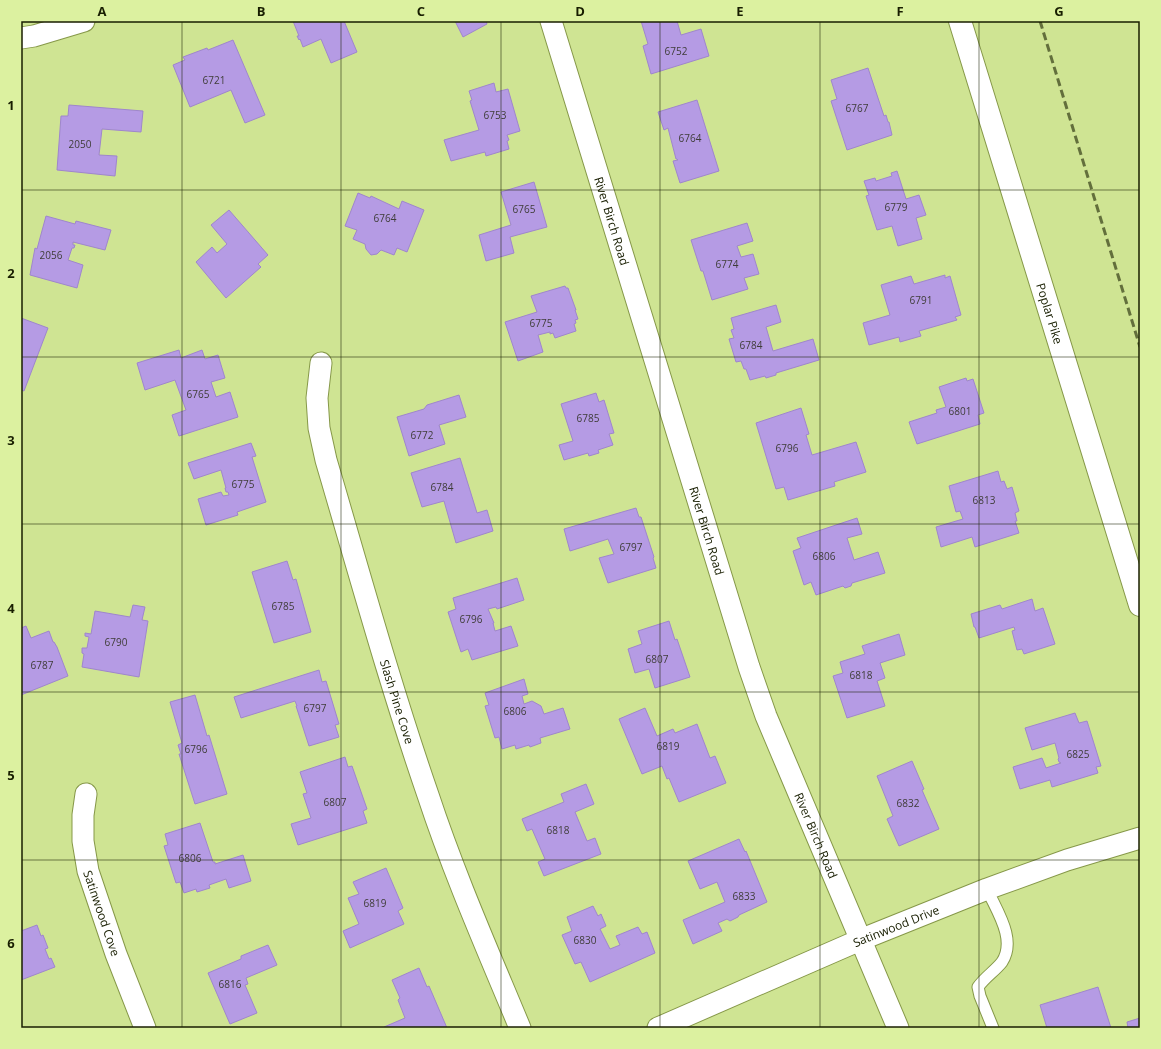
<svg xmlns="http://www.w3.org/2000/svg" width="1161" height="1049" viewBox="0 0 1161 1049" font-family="'Open Sans',sans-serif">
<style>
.building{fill:#b59be4;stroke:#9f86cc}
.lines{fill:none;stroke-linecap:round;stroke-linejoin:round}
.service-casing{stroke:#869849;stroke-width:13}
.minor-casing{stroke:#869849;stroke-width:23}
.secondary-casing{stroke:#869849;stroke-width:24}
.service{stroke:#fff;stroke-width:11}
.minor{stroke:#fff;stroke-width:21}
.secondary{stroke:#fff;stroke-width:22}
.rail{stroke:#636f3c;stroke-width:3;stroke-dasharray:8 4;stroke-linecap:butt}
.grid{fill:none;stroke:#181e00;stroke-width:1;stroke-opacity:0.55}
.labels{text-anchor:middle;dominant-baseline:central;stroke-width:3;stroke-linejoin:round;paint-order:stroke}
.number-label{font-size:10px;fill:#3f3d39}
.street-label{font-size:12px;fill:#181e00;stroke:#dcf1a0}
.neatline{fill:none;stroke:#181e00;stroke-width:1.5}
.grid-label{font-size:13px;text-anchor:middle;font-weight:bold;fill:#181e00}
</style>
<rect width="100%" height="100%" fill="#cfe493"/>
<path class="building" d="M 293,21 L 344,21 L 357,52 L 331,63 L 321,39 L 303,47 L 300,39 L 299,40 L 297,36 L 299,36 Z
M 455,21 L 486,21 L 487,24 L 463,37 Z
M 641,21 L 677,21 L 681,35 L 701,29 L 709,56 L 651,74 L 643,46 L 648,44 Z
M 233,40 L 265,115 L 245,123 L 231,90 L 190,107 L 173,65 L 185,60 L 183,57 L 207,48 L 208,50 Z
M 868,68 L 884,116 L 886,115 L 888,122 L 889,122 L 892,135 L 847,150 L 831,101 L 837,99 L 831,80 Z
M 494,83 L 496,92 L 508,89 L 520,131 L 507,135 L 509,140 L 507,141 L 509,149 L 486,156 L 485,152 L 451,161 L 444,140 L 479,130 L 470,101 L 472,100 L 469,91 Z
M 697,100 L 719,171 L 680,183 L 673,161 L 678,160 L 677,159 L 676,159 L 668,128 L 664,130 L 658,112 Z
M 69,105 L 143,111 L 141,132 L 102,129 L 99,155 L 117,156 L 115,176 L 57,170 L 61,116 L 68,116 Z
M 897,171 L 906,199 L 919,195 L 926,215 L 916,218 L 922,239 L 898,246 L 892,226 L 877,230 L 866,196 L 869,195 L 864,181 L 875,178 L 876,181 L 892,176 L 891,173 Z
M 534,182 L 547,227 L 510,237 L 514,253 L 486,261 L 479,235 L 511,225 L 501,192 Z
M 358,193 L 370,198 L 371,196 L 399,209 L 402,201 L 424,210 L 407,252 L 397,248 L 394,255 L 381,250 L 377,254 L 371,255 L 366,249 L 365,244 L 353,239 L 357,230 L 345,226 Z
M 229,210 L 268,255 L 258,264 L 261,267 L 226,298 L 196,262 L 212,247 L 217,253 L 227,244 L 211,225 Z
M 46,216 L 75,224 L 76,221 L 111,230 L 105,250 L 73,242 L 73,245 L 75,245 L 74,248 L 72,248 L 68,260 L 83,265 L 77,288 L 30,275 L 35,248 L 37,249 Z
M 747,223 L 753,241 L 737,246 L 741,257 L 753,254 L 759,274 L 744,278 L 748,289 L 712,300 L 703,271 L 701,271 L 691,240 Z
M 945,275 L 945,278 L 950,276 L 961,315 L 955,317 L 957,320 L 919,331 L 921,336 L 900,342 L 899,337 L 869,345 L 863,323 L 890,315 L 881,285 L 911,276 L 914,284 Z
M 565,286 L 566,288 L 568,288 L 576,310 L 575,310 L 578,319 L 575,320 L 576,323 L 574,324 L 576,331 L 555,338 L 553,333 L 550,334 L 550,332 L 538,335 L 543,352 L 518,361 L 505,322 L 537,312 L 531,296 Z
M 776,305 L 781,322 L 766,327 L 773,351 L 813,339 L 819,360 L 776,373 L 776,375 L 766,378 L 765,376 L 750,380 L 746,369 L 744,369 L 741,361 L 736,362 L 729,339 L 734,338 L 731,330 L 734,329 L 731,318 Z
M 21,318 L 48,328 L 24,391 L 21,390 Z
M 179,350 L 181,358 L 202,350 L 205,359 L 218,355 L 225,378 L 211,382 L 216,397 L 230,392 L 238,417 L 179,436 L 172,415 L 186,410 L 175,380 L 145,390 L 137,363 Z
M 966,378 L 967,381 L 973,379 L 984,413 L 978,415 L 980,424 L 917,444 L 909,422 L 937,413 L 936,410 L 946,407 L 939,387 Z
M 596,393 L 599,402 L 604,400 L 614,433 L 609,434 L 613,445 L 598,450 L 599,453 L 589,456 L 588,453 L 564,460 L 559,445 L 573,441 L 561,404 Z
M 459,395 L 466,417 L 439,425 L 445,444 L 409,456 L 397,417 L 424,409 L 427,405 Z
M 801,408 L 809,434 L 806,435 L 812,455 L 856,442 L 866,472 L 834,482 L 835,486 L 788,500 L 784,487 L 776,489 L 756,423 Z
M 251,443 L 256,456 L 252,457 L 266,502 L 237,512 L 238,515 L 206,525 L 198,499 L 221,492 L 223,496 L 229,495 L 228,492 L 226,492 L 225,488 L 226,488 L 221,470 L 194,479 L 188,463 Z
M 460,458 L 477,513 L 487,510 L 493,531 L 456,543 L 444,501 L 422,507 L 411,473 Z
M 998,471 L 1001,482 L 1004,481 L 1007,489 L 1012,487 L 1019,511 L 1015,513 L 1017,521 L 1015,521 L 1019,533 L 975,547 L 972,537 L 941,547 L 936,527 L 963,519 L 960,511 L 956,512 L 949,486 Z
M 636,508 L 639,517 L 641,517 L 654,557 L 653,558 L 656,568 L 608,583 L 599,558 L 614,554 L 608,539 L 570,551 L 564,529 Z
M 857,518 L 862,534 L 847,538 L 854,560 L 878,552 L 885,573 L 852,583 L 851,586 L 845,588 L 843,586 L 816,595 L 811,582 L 804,585 L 793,551 L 801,548 L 797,538 Z
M 287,561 L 293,580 L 296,579 L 311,632 L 274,643 L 252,572 Z
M 517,578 L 524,600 L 497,609 L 496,607 L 488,609 L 494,623 L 493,623 L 495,631 L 511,626 L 518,646 L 472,660 L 468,649 L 461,652 L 448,612 L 456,609 L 453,598 Z
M 1032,599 L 1035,611 L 1043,608 L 1055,644 L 1024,654 L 1022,649 L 1017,650 L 1012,631 L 1015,630 L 1014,627 L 979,638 L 975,627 L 974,627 L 971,614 L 1000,605 L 1002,609 Z
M 133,605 L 145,607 L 142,620 L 148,621 L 139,677 L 82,667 L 84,654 L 82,653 L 82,648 L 87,648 L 89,637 L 85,636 L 85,633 L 91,634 L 95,611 L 130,617 Z
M 669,621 L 675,640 L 677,639 L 690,677 L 655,688 L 649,669 L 635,673 L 628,649 L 642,644 L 638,631 Z
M 26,626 L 31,638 L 49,631 L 53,642 L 54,642 L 57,647 L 68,676 L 21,695 L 21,628 Z
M 899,634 L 905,655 L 880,663 L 885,678 L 877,681 L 885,706 L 847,718 L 833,676 L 843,673 L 840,662 L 865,654 L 862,646 Z
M 319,670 L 322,682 L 326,681 L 339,724 L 335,725 L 339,737 L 309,746 L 296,706 L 297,706 L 295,701 L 241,718 L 234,697 Z
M 524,679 L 528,694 L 522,696 L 524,704 L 532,701 L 541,706 L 544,714 L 563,708 L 570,729 L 540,738 L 541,743 L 530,747 L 529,745 L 516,749 L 515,745 L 502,749 L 499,737 L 495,738 L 485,706 L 489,705 L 485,693 Z
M 195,695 L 207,736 L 209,735 L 227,794 L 195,804 L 179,754 L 181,754 L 178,745 L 182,743 L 170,702 Z
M 645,708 L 657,736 L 673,729 L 675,733 L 697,724 L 710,758 L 715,756 L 726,783 L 679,802 L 669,778 L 667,779 L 662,766 L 642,774 L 619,719 Z
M 1075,713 L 1079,723 L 1087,721 L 1101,766 L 1096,767 L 1098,773 L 1052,787 L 1050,780 L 1020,789 L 1013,767 L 1042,758 L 1046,768 L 1061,763 L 1059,762 L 1058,759 L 1059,758 L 1055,743 L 1032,750 L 1025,728 Z
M 345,757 L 348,767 L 352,766 L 367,809 L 363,811 L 367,823 L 298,845 L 291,824 L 311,818 L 303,794 L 307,793 L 300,772 Z
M 912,761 L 924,789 L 922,790 L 939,829 L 899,846 L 887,819 L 893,816 L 877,776 Z
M 586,784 L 594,804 L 575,812 L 587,841 L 595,838 L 601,854 L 544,876 L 538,862 L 545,859 L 532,829 L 527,831 L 522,819 L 564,802 L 561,794 Z
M 200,823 L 213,862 L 215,862 L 215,864 L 243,855 L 251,881 L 229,888 L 226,879 L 209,885 L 210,888 L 197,892 L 196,889 L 184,893 L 180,882 L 176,883 L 164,846 L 168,845 L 165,834 Z
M 739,839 L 745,852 L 746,851 L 767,902 L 739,915 L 738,917 L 730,921 L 727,919 L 718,923 L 722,931 L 693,944 L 683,920 L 725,902 L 717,882 L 700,889 L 688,861 Z
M 386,868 L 403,908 L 398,911 L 404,924 L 350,948 L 343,931 L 359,924 L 348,898 L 359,894 L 353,882 Z
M 593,906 L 598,916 L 601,914 L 606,926 L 600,929 L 610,949 L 620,945 L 616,936 L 638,927 L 642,934 L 647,932 L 655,953 L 590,982 L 581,962 L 575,964 L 562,935 L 572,931 L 567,917 Z
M 37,925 L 41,936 L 43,935 L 48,948 L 45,949 L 49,959 L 51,958 L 55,967 L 21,980 L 21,931 Z
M 268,945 L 277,965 L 246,978 L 248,984 L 245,985 L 257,1013 L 230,1024 L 208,973 L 241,959 L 241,956 Z
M 419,968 L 427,987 L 429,986 L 447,1028 L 385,1028 L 384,1027 L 405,1018 L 398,1000 L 400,998 L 392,980 Z
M 1098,987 L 1111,1028 L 1047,1028 L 1040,1005 Z
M 1140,1018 L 1140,1028 L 1128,1028 L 1127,1022 Z"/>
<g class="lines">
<defs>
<path id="service" d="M 987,889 C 996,910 1017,939 1002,962 C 995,971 985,977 978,987 L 980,996 L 993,1028"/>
<g id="minor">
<path id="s1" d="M 551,21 L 749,667 L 766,716 L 785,761 L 898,1028"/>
<path d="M 21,38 L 34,36 L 84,21"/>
<path id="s2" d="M 321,363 L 317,398 L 319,428 L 326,460 C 359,572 390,685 428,795 C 454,874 488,951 520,1028"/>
<path id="s3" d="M 86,794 L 83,815 L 83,841 L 88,871 L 116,954 L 145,1028"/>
<path id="s4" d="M 658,1028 L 860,940 L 987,889 L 1067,860 L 1140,838"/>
</g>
<g id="secondary">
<path id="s5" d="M 960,21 L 1140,605"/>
</g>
</defs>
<use href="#service" class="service-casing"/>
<use href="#minor" class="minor-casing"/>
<use href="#secondary" class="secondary-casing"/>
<use href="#service" class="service"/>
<use href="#minor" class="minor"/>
<use href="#secondary" class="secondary"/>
<path class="rail" d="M 1040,21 L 1140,347"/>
</g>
<path class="grid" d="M 182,21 L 182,1028M 341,21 L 341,1028M 501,21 L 501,1028M 660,21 L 660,1028M 820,21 L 820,1028M 979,21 L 979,1028M 21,190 L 1140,190M 21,357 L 1140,357M 21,524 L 1140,524M 21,692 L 1140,692M 21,860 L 1140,860"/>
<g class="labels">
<g class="number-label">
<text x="676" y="51">6752</text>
<text x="214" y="80">6721</text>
<text x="857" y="108">6767</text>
<text x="495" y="115">6753</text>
<text x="690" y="138">6764</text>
<text x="80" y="144">2050</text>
<text x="896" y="207">6779</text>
<text x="524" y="209">6765</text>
<text x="385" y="218">6764</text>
<text x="51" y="255">2056</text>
<text x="727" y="264">6774</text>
<text x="921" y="300">6791</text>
<text x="541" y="323">6775</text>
<text x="751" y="345">6784</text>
<text x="198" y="394">6765</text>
<text x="960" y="411">6801</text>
<text x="588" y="418">6785</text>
<text x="422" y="435">6772</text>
<text x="787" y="448">6796</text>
<text x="243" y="484">6775</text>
<text x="442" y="487">6784</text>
<text x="984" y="500">6813</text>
<text x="631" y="547">6797</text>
<text x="824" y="556">6806</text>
<text x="283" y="606">6785</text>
<text x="471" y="619">6796</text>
<text x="116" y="642">6790</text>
<text x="657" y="659">6807</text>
<text x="42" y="665">6787</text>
<text x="861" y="675">6818</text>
<text x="315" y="708">6797</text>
<text x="515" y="711">6806</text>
<text x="668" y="746">6819</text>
<text x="196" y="749">6796</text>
<text x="1078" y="754">6825</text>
<text x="335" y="802">6807</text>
<text x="908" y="803">6832</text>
<text x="558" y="830">6818</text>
<text x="190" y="858">6806</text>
<text x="744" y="896">6833</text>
<text x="375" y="903">6819</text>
<text x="585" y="940">6830</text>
<text x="230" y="984">6816</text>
</g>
<g class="street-label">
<text stroke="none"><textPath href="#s1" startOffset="209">River Birch Road</textPath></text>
<text stroke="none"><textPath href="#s5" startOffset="306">Poplar Pike</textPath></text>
<text stroke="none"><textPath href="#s1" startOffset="533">River Birch Road</textPath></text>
<text stroke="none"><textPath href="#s2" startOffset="350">Slash Pine Cove</textPath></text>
<text stroke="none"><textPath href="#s1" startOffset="857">River Birch Road</textPath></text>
<text stroke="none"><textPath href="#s3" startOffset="122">Satinwood Cove</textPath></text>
<text stroke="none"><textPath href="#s4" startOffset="259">Satinwood Drive</textPath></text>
</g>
</g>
<rect width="1161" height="1049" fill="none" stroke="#dcf1a0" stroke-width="44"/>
<rect x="22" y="22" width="1117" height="1005" class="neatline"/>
<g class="grid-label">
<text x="102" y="16">A</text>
<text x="261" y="16">B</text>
<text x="421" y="16">C</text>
<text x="580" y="16">D</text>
<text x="740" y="16">E</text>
<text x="900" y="16">F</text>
<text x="1059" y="16">G</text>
<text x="11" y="110">1</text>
<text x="11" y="278">2</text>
<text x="11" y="445">3</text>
<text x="11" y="613">4</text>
<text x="11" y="780">5</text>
<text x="11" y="948">6</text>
</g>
</svg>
